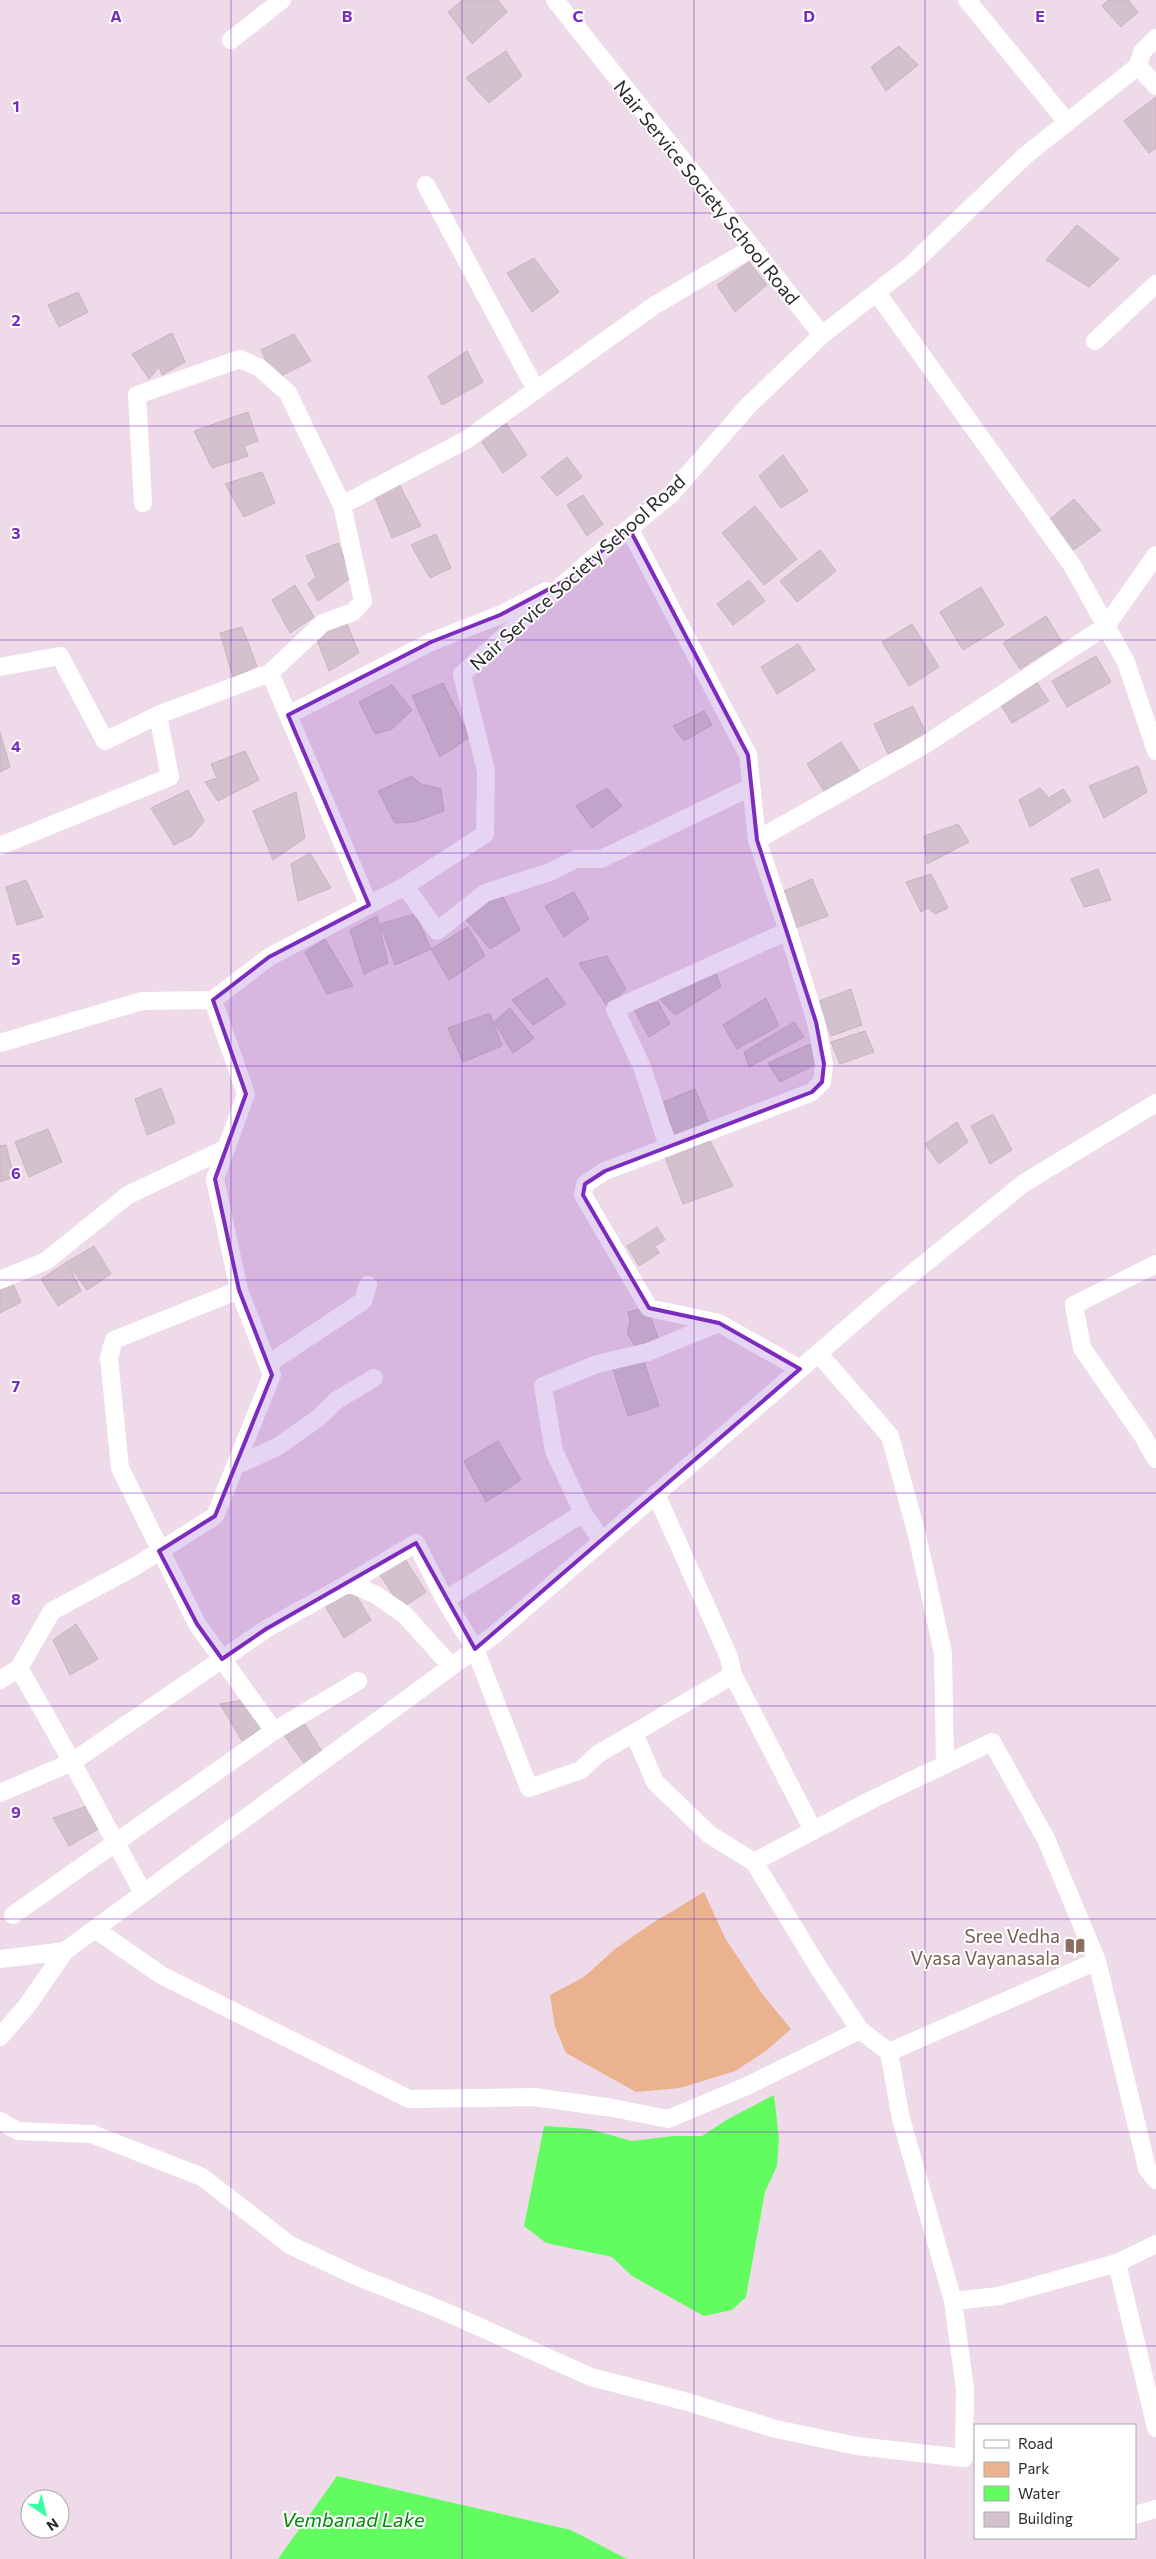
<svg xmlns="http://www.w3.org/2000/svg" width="1156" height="2559" viewBox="0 0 1156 2559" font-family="Commissioner,sans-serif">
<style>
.green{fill:#ebb290}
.water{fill:#62fc60}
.building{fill:#d3c2cd;stroke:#c9b3c1}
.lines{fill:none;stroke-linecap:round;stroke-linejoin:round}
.street{stroke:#fff;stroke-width:18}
.marked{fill:#7b2cbf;fill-opacity:0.2;stroke:#7b2cbf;stroke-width:4;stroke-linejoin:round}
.grid{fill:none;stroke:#7b2cbf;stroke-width:1;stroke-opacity:0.55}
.labels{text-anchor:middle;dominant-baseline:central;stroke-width:4;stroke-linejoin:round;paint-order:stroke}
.street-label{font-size:19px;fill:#2a2a2a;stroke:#fff}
.education-label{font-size:19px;fill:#785e54;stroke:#fff;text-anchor:end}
.water-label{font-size:20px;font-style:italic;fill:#03890c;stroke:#fff}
.grid-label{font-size:16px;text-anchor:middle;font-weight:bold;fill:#7b2cbf;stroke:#fff;stroke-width:4;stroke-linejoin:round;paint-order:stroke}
</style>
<rect width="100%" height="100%" fill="#eedae8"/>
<path class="green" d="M 704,1892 L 725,1938 L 763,1995 L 791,2029 L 766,2051 L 735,2071 L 680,2088 L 636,2092 L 566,2053 L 555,2027 L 550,1995 L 584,1977 L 615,1949 L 651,1924 Z"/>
<path class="water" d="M 774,2095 L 779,2139 L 777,2166 L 765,2192 L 746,2297 L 732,2310 L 704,2316 L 632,2276 L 612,2257 L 546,2243 L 524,2226 L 544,2126 L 589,2129 L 632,2141 L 673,2136 L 702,2136 L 728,2119 Z
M 337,2476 L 571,2530 L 627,2559 L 278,2559 Z"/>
<path class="building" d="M 463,0 L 498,0 L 507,12 L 472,44 L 448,12 Z
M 1108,0 L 1128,0 L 1138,12 L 1121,27 L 1102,6 Z
M 899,46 L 918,65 L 886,91 L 871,67 Z
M 506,51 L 522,76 L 489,103 L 466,78 Z
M 1156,97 L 1156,148 L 1149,153 L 1124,121 Z
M 1077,225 L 1119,259 L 1089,287 L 1046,260 Z
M 534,258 L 559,292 L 532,312 L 507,273 Z
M 749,262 L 767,285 L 735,312 L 717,285 Z
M 78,292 L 88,312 L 59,327 L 48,305 Z
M 172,333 L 185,362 L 162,375 L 159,367 L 149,379 L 132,354 Z
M 294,334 L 311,361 L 275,379 L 261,350 Z
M 467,351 L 483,382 L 442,405 L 428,376 Z
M 248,412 L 258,441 L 244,446 L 248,456 L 212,468 L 194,431 Z
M 506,423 L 527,455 L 503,473 L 482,442 Z
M 783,455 L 808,491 L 781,508 L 759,476 Z
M 567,457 L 582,477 L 557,496 L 541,477 Z
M 262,472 L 275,503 L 244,517 L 225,484 Z
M 399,484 L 421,526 L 392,538 L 375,497 Z
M 583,495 L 603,524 L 587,536 L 567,505 Z
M 1074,499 L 1101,530 L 1071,552 L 1049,520 Z
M 755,506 L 797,559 L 764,585 L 722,533 Z
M 436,534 L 451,568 L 430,578 L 411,545 Z
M 338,543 L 352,577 L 318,601 L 308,584 L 316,577 L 306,556 Z
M 820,550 L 836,571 L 797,602 L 780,581 Z
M 749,580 L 765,601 L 733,625 L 717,604 Z
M 295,585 L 314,617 L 290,633 L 272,600 Z
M 981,587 L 1004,625 L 963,650 L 940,612 Z
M 1046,616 L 1062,642 L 1020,669 L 1003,643 Z
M 346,622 L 359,653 L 329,671 L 314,632 Z
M 912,624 L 939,667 L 909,686 L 882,642 Z
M 242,627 L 257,666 L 233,677 L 220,633 Z
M 798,644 L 815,670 L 777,694 L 761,667 Z
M 1096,656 L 1111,682 L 1067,707 L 1052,681 Z
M 1034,678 L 1049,701 L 1012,723 L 998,700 Z
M 443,683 L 470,737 L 440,757 L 412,696 Z
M 392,685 L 412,710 L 392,729 L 375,734 L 359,702 Z
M 913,706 L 927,735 L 888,754 L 874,724 Z
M 704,711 L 712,725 L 684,741 L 673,726 Z
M 0,732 L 10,767 L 0,772 Z
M 841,742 L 862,775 L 827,796 L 807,764 Z
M 245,751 L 259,780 L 218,801 L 205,782 L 217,778 L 211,764 Z
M 1138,766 L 1147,792 L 1104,818 L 1089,786 Z
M 412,776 L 421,784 L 441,789 L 444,811 L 414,822 L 395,823 L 378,791 Z
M 607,788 L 622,806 L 592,828 L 576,806 Z
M 1040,788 L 1049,798 L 1063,789 L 1071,801 L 1030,827 L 1019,800 Z
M 188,790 L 204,821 L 192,836 L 174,845 L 151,808 Z
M 296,792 L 305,838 L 273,860 L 253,811 Z
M 958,824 L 969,842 L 927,864 L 924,836 Z
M 310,853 L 331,888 L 298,901 L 291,864 Z
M 1098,869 L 1111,900 L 1084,907 L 1071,879 Z
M 931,874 L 948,908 L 935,914 L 928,908 L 921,912 L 906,882 Z
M 812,879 L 828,916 L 795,928 L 782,892 Z
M 26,880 L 43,917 L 17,925 L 6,887 Z
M 499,889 L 520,930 L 490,949 L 464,917 Z
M 574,892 L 589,919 L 564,937 L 545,906 Z
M 415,914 L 431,949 L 395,965 L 380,924 Z
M 377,916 L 388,963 L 364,974 L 350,930 Z
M 468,927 L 485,956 L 449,980 L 431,949 Z
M 325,939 L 353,986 L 327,994 L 305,952 Z
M 607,956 L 626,989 L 608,1008 L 579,963 Z
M 714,968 L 721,987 L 675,1015 L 653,992 Z
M 547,978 L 566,1004 L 533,1025 L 512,1000 Z
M 851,989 L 862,1025 L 831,1036 L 819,1001 Z
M 766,998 L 779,1026 L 737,1049 L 723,1025 Z
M 658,1002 L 670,1024 L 649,1037 L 633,1008 Z
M 510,1008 L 534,1038 L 513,1053 L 494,1022 Z
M 490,1013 L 502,1046 L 463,1062 L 448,1028 Z
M 794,1022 L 804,1037 L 749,1067 L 744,1052 Z
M 865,1031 L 874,1052 L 840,1064 L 831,1042 Z
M 810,1044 L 821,1062 L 780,1082 L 768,1063 Z
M 161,1088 L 175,1123 L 147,1135 L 135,1099 Z
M 695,1089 L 710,1125 L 677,1137 L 661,1103 Z
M 993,1114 L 1012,1150 L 990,1164 L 971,1126 Z
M 957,1122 L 968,1142 L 939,1164 L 925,1144 Z
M 48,1129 L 62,1162 L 29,1177 L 15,1142 Z
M 710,1141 L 733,1186 L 683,1204 L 665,1157 Z
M 6,1145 L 14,1177 L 0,1182 L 0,1146 Z
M 657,1227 L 665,1240 L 655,1246 L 659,1253 L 639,1266 L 627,1246 Z
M 94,1246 L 111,1274 L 87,1290 L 67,1262 Z
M 67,1262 L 81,1291 L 58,1306 L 41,1279 Z
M 10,1277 L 21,1302 L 0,1313 L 0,1283 Z
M 640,1309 L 651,1318 L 659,1341 L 637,1349 L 627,1333 L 630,1322 L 628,1312 Z
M 643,1359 L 659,1406 L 628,1416 L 612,1366 Z
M 498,1441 L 521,1480 L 486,1502 L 464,1461 Z
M 403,1556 L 426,1592 L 402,1608 L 380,1575 Z
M 351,1587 L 371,1620 L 344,1638 L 325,1606 Z
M 76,1624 L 98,1659 L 70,1675 L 53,1640 Z
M 243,1700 L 261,1728 L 242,1741 L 220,1704 Z
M 304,1723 L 325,1756 L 306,1766 L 284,1735 Z
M 87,1806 L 100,1828 L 69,1846 L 53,1818 Z"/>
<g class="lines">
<path class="street" d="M 967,0 L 1067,122
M 231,40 L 282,0
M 1138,66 L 1156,86
M 426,185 L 536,390
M 877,293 L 1072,565 L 1126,662 L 1156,751
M 822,335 L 910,266 L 1026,155 L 1138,66 L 1142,52 L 1156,38
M 1095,341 L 1156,284
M 143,503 L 137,395 L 240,359 L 260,368 L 288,393 L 342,505
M 629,528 L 748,755 L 757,840 L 788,931 L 816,1022 L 824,1064 L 822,1082 L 812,1092 L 605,1171 L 585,1184 L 583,1195 L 649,1308 L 719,1323 L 800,1369
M 0,667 L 60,656 L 105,741 L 158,715
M 270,673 L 323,623 L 353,612 L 363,601 L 342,505 L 466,440 L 655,305 L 752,248
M 757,840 L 926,744 L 1106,626 L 1156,555
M 0,846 L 170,777 L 158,715 L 270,673 L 288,715
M 405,886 L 437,931 L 485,893 L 550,872 L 576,859 L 601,859 L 751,787
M 369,905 L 288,715 L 431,642 L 500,615 L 546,591
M 0,1043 L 142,1001 L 213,1000
M 668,1146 L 642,1067 L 615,1009 L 788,931
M 1156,1264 L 1074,1305 L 1082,1348 L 1143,1436 L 1156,1459
M 0,1280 L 46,1261 L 128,1195 L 227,1148
M 239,1290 L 114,1340 L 109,1358 L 120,1468 L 197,1624 L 274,1731
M 818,1353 L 890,1436 L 917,1535 L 943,1653 L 945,1765
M 268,1364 L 363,1301 L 368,1285
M 235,1466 L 277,1447 L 317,1419 L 337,1400 L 374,1378
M 656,1494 L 729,1657 L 733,1675 L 813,1830
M 602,1541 L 583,1513 L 554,1451 L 543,1386 L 597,1364 L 648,1352 L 719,1323
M 349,1583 L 416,1543 L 445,1600 L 583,1513
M 445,1600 L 475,1649 L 529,1788 L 581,1770 L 598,1754 L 733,1675
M 19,1668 L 72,1762 L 266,1629 L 349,1583 L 376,1595 L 404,1614 L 451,1666
M 0,1680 L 19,1668 L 52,1611 L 136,1566 L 215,1516 L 272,1375 L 239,1290 L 215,1179 L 246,1094 L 213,1000 L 269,957 L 405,886 L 485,834 L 486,771 L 462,674 L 590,561 L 671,494 L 748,406 L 822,335 L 555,0
M 634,1733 L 655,1782 L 710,1835 L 754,1862
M 0,1793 L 72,1762 L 143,1893
M 13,1915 L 274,1731 L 358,1681
M 95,1929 L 161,1975 L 409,2099 L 534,2097 L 613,2108 L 668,2119 L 747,2086 L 860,2030 L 820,1970 L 754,1862 L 871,1800 L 992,1742 L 1046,1839 L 1097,1961 L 1147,2168 L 1156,2180
M 0,1959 L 65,1951
M 860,2030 L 889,2052 L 901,2119 L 953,2301
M 0,2037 L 26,2007 L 65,1951 L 494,1635 L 882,1298 L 1024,1183 L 1156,1103
M 889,2052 L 1097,1961
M 0,2121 L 18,2131 L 92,2134 L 202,2177 L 290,2245 L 356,2276 L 446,2312 L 591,2377 L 684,2401 L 776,2429 L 857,2446 L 964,2458 L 965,2389 L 953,2301 L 999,2296 L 1117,2263 L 1156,2244
M 1117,2263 L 1156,2428
M 1135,2515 L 1156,2509"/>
</g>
<path class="marked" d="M 629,528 L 748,755 L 757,840 L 816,1022 L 824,1064 L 822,1082 L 812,1092 L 605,1171 L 585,1184 L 583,1195 L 649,1308 L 719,1323 L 800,1369 L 475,1649 L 416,1543 L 266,1629 L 222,1659 L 197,1624 L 159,1551 L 215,1516 L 272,1375 L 239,1290 L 215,1179 L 246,1094 L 213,1000 L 269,957 L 369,905 L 288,715 L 431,642 L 500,615 L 568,579 Z"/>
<path class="grid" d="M 231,0 L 231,2559M 462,0 L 462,2559M 694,0 L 694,2559M 925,0 L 925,2559M 0,213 L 1156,213M 0,426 L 1156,426M 0,640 L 1156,640M 0,853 L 1156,853M 0,1066 L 1156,1066M 0,1280 L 1156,1280M 0,1493 L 1156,1493M 0,1706 L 1156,1706M 0,1919 L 1156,1919M 0,2132 L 1156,2132M 0,2346 L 1156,2346"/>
<defs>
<symbol id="library-bare" viewBox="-9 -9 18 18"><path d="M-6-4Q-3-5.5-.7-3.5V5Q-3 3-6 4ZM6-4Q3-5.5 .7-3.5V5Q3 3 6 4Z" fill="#8d6e63" stroke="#fff" stroke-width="2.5" paint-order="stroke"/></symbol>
</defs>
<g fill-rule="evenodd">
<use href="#library-bare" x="1061" y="1932" width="28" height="28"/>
</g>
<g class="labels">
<g class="street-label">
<text transform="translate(707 192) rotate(51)">Nair Service Society School Road</text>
<text transform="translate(577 572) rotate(-42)">Nair Service Society School Road</text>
</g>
<g class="education-label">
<text x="1060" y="1935">Sree Vedha<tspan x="1060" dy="22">Vyasa Vayanasala</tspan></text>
</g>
<g class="water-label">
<text x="353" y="2519">Vembanad Lake</text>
</g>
</g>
<g class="grid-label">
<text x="116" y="22">A</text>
<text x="347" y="22">B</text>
<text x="578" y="22">C</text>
<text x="809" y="22">D</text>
<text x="1040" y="22">E</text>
<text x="16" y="112">1</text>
<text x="16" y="326">2</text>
<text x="16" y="539">3</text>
<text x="16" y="752">4</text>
<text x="16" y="965">5</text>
<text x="16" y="1179">6</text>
<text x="16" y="1392">7</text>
<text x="16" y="1605">8</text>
<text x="16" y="1818">9</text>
</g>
<rect x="974" y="2424" width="162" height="115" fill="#ffffff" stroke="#aaaaaa"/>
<rect x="984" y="2440" width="25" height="8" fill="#ffffff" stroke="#aaaaaa"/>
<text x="1018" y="2449" font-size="15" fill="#2a2a2a">Road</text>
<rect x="984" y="2462" width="25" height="15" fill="#ebb290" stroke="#aaaaaa"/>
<text x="1018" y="2474" font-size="15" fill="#2a2a2a">Park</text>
<rect x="984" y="2486" width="25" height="15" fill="#62fc60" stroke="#aaaaaa"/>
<text x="1018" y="2499" font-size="15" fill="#2a2a2a">Water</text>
<rect x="984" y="2512" width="25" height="15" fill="#d3c2cd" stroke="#aaaaaa"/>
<text x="1018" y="2524" font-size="15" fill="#2a2a2a">Building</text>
<g transform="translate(45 2514) rotate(145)"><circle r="24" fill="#ffffff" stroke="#aaaaaa"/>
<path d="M0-4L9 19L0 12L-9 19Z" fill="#35ffa2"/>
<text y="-8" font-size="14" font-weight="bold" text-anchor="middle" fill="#2a2a2a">N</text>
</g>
</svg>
